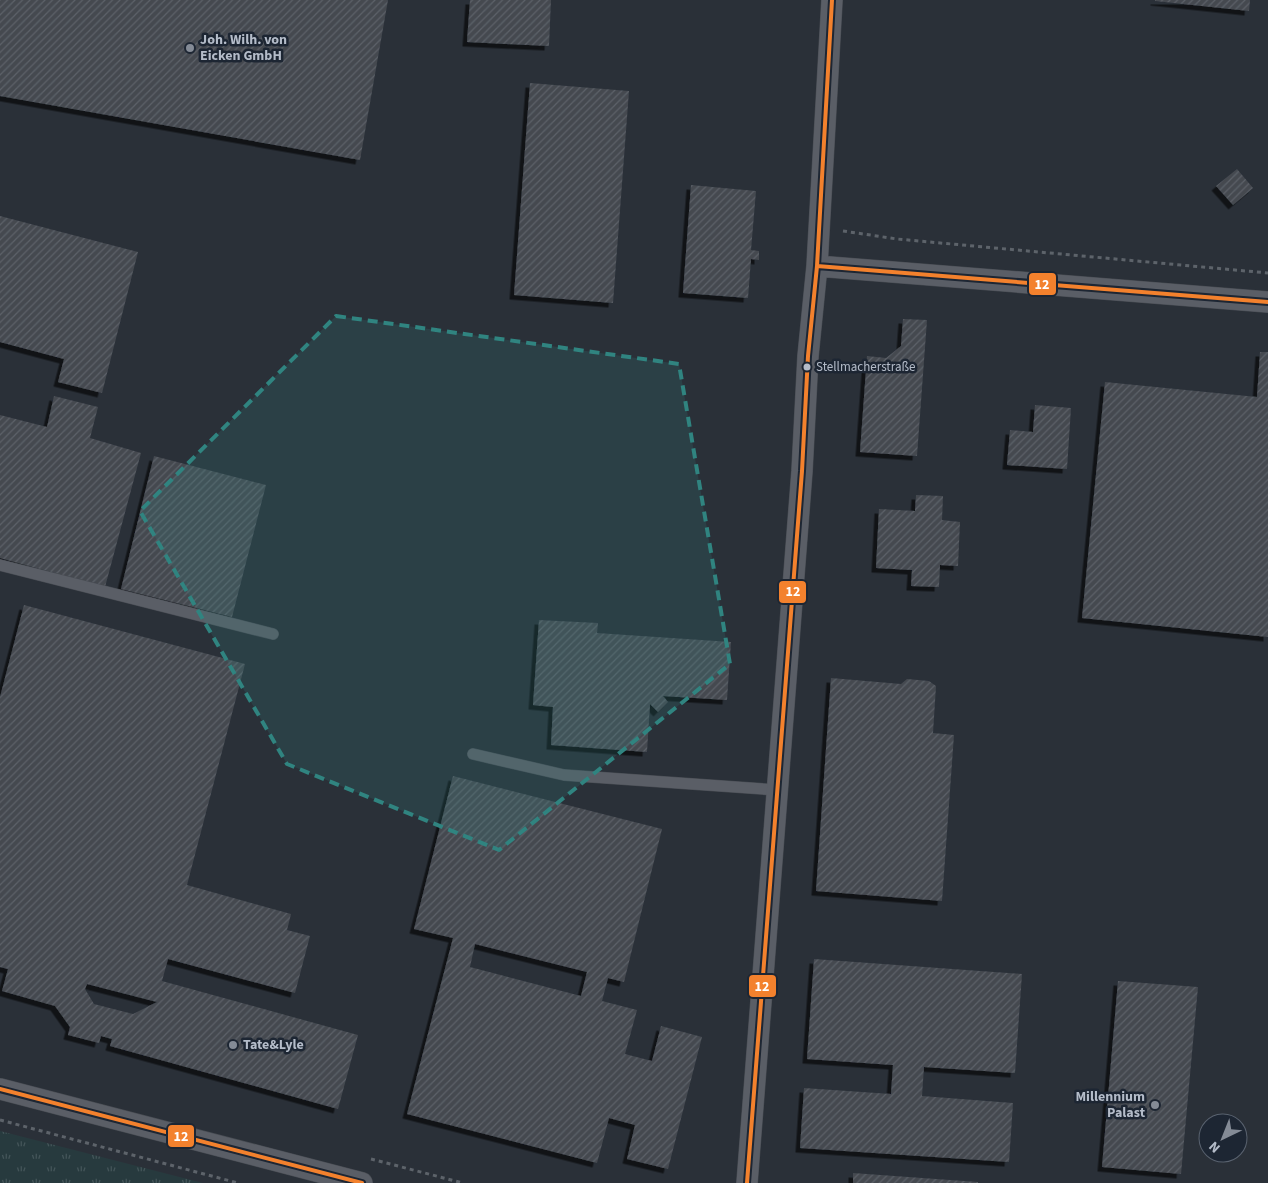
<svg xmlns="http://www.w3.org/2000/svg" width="1268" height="1183" viewBox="0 0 1268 1183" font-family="'Source Sans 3',sans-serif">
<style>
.grass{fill:url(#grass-tufts)}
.building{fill:url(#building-hatch);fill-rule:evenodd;filter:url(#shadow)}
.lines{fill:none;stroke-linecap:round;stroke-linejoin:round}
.lane-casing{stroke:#484c53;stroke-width:12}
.street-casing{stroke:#484c53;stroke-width:22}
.path{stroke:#5d636a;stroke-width:3;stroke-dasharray:4 4;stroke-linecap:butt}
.lane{stroke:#5a5e66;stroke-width:11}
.street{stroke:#5a5e66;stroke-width:21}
.bus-1-casing{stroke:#1d2633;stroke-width:8}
.bus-1{stroke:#f3812d;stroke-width:4}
.marked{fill:#308480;fill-opacity:0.2;stroke:#308480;stroke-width:4;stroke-dasharray:10 6;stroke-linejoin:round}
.poi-dot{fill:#848b96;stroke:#1d2633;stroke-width:2}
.bus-dot{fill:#b4bcc9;stroke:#1d2633;stroke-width:2}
.labels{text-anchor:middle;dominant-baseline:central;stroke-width:5;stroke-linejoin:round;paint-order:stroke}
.bus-label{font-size:13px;fill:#b4bcc9;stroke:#1d2633;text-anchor:start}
.poi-label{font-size:14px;font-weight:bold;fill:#b4bcc9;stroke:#1d2633;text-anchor:start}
.line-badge{stroke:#1d2633;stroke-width:2}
.badge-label{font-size:14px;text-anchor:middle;font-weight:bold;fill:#fff}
</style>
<defs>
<pattern id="grass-tufts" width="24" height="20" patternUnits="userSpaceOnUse" patternTransform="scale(1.25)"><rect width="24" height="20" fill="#273a3e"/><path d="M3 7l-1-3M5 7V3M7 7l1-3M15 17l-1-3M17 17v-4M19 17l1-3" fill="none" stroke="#445559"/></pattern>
<pattern id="building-hatch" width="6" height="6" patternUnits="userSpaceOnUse" patternTransform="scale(1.25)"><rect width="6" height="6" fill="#444950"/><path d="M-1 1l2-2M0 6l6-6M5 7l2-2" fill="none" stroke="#5d6168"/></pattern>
<filter id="shadow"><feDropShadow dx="-4.5" dy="4.5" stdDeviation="0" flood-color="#0009"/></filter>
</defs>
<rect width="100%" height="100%" fill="#2a3038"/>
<path class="grass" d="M 0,1131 L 203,1183 L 0,1183 Z"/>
<path class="building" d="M 0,0 L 388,0 L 360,160 L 0,96 Z
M 470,0 L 551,0 L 549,46 L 467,42 Z
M 1155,0 L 1250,0 L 1249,11 L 1155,1 Z
M 530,83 L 629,91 L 613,303 L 514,295 Z
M 1237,169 L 1253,188 L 1233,205 L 1216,186 Z
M 691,185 L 756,191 L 751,250 L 759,251 L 759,260 L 751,259 L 748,298 L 683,293 Z
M 0,216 L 138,252 L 102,393 L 58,382 L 64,359 L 0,342 Z
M 903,319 L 927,320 L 917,456 L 860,452 L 867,356 L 886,358 L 901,346 Z
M 1260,352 L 1268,352 L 1268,637 L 1082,618 L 1105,382 L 1257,397 Z
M 54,396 L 98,407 L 90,438 L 141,453 L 105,587 L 0,558 L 0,415 L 47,427 Z
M 1035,405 L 1071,408 L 1067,469 L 1007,465 L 1010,430 L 1033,432 Z
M 154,456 L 266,485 L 232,617 L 121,589 Z
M 916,495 L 943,496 L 942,520 L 960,522 L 958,566 L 940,565 L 939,587 L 911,586 L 912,570 L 876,568 L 879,509 L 915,511 Z
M 24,605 L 245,664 L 187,885 L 291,914 L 287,930 L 310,936 L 295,993 L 168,959 L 162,981 L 358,1035 L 338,1109 L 110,1046 L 112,1039 L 101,1036 L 99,1043 L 68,1035 L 70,1027 L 55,1006 L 2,991 L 8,969 L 0,967 L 0,697 ZM 87,984 L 157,1002 L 133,1014 L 94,1004 L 85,989 Z
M 539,620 L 598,623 L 597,633 L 731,642 L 727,700 L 663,696 L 668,702 L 658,712 L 650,704 L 647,752 L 551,745 L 553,707 L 533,705 Z
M 831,678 L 901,684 L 907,679 L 929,681 L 936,686 L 933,733 L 954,735 L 942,901 L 816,891 Z
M 453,776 L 662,829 L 624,982 L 608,978 L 602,1001 L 637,1010 L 625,1054 L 652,1061 L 661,1026 L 702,1037 L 668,1169 L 627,1159 L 635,1125 L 609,1118 L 597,1163 L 407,1114 L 453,938 L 414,929 ZM 475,944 L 587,972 L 581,996 L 470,967 Z
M 814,959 L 1022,974 L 1015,1073 L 924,1067 L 922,1096 L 1013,1103 L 1009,1162 L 800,1148 L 804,1088 L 891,1094 L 893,1065 L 807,1059 Z
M 1118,981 L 1198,987 L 1181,1174 L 1102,1167 Z
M 853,1173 L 978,1182 L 978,1183 L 853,1183 Z"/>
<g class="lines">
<defs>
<path id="lane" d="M 0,565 L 273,634
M 473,754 L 564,775 L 777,790"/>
<path id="street" d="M 817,266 L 1268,302
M 0,1089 L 362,1183
M 747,1183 L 802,471 L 808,356 L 817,266 L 832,0"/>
</defs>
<use href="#lane" class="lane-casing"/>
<use href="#street" class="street-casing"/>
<path class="path" d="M 843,231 L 897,239 L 1268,273
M 0,1120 L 238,1183
M 371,1159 L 463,1183"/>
<use href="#lane" class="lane"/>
<use href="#street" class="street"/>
<defs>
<path id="bus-1" d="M 817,266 L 1268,302
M 0,1089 L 362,1183
M 747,1183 L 802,471 L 808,356 L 817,266 L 832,0"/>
</defs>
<use href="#bus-1" class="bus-1-casing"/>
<use href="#bus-1" class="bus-1"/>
</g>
<path class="marked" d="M 336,316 L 679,364 L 730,664 L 499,850 L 287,764 L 140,511 Z"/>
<g class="poi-dot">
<circle cx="190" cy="48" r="5"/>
<circle cx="233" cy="1045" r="5"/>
<circle cx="1155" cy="1105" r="5"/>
</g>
<circle class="bus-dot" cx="807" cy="367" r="4.5"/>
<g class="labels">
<g class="bus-label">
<text x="816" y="367">Stellmacherstraße</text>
</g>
<g class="poi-label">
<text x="200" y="40">Joh. Wilh. von<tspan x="200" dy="16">Eicken GmbH</tspan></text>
<text x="243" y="1045">Tate&amp;Lyle</text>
<text x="1145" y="1097" text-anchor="end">Millennium<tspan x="1145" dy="16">Palast</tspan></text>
</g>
</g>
<g class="line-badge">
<rect x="1028" y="272" width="29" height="24" rx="5" fill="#f3812d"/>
<rect x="778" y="580" width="29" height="24" rx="5" fill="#f3812d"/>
<rect x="748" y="974" width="29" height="24" rx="5" fill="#f3812d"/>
<rect x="167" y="1124" width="28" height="24" rx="5" fill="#f3812d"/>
</g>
<g class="badge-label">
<text x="1042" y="289">12</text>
<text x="793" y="596">12</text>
<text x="762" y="991">12</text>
<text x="181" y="1141">12</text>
</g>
<g transform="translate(1223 1138) rotate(223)"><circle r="24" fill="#1d2633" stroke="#59626f"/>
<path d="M0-4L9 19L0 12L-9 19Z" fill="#848b96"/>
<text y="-8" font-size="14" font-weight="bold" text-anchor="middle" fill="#b4bcc9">N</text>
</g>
</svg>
